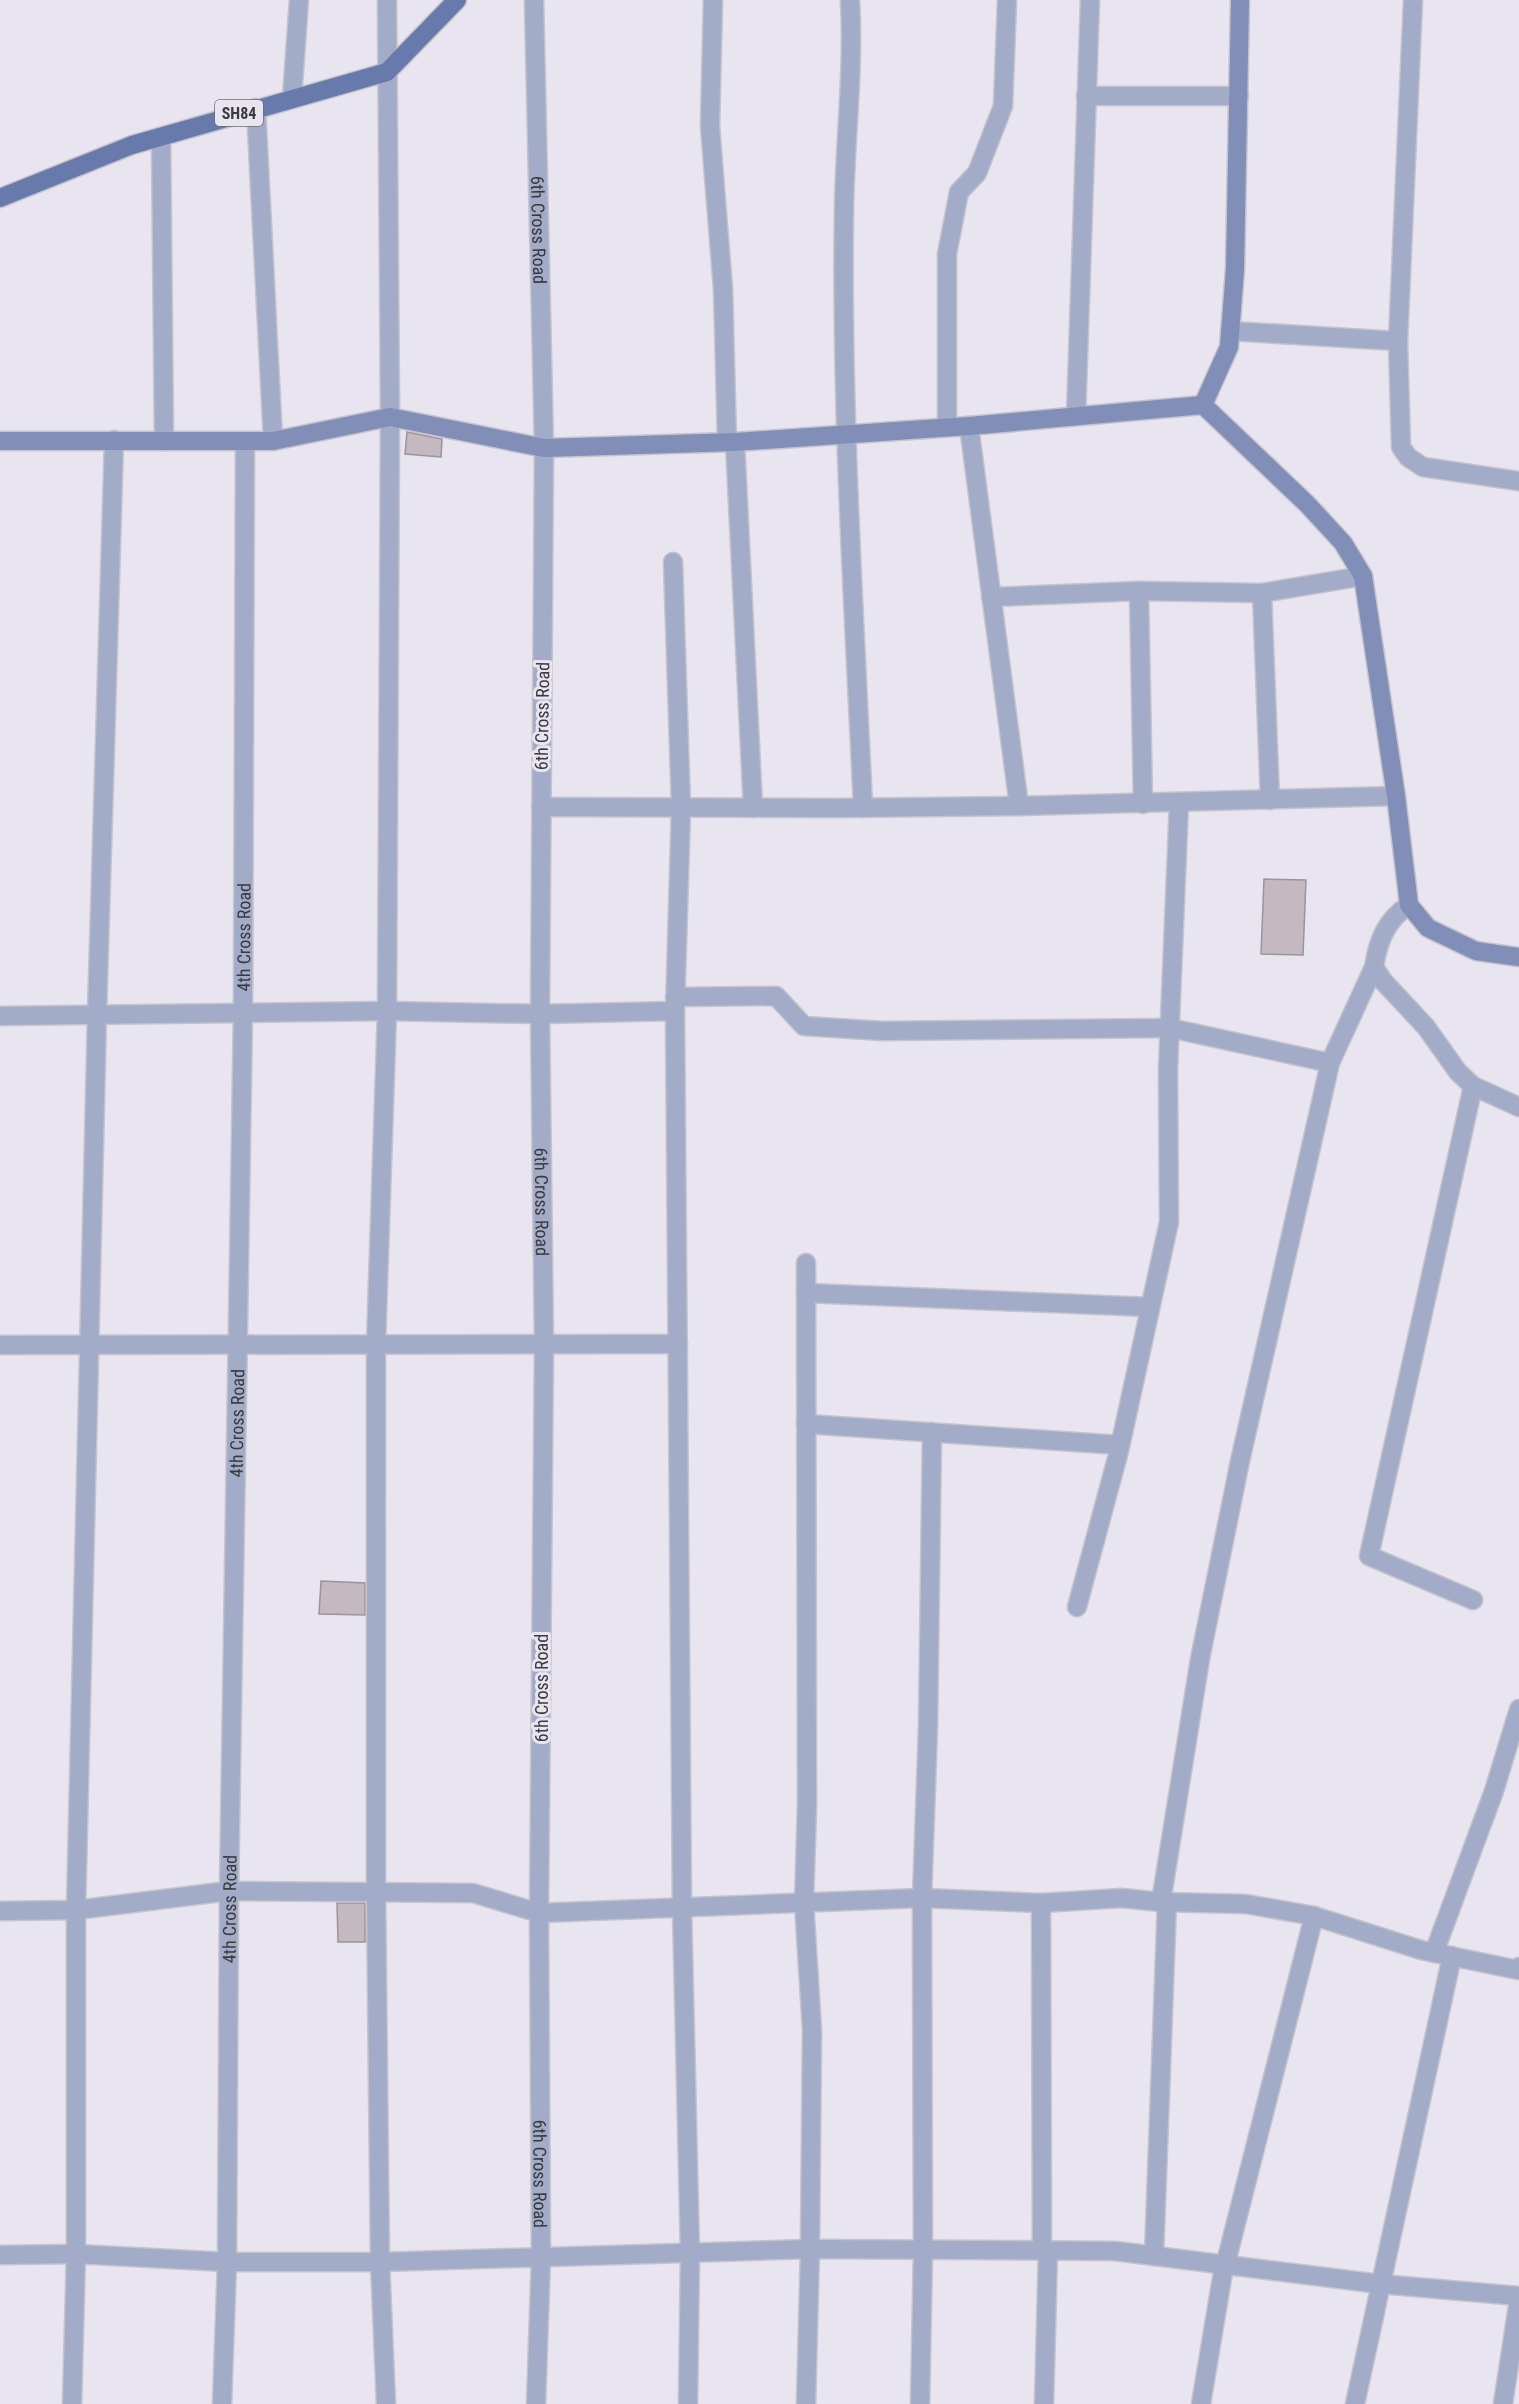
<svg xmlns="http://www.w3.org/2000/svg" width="1519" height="2404" viewBox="0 0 1519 2404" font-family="'Roboto Condensed',sans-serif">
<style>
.building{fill:#c4b9c0;stroke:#9d9399;stroke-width:1.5}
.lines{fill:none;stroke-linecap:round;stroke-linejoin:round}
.street-casing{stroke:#c6c3cc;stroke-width:21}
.secondary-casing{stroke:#c6c3cc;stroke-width:21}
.primary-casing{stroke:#c6c3cc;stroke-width:21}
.street{stroke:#a2acc8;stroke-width:18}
.secondary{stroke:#808eb8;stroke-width:18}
.primary{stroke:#6879ab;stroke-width:18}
.labels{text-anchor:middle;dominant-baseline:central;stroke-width:6;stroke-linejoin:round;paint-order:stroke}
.shield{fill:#e9e5f0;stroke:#6e6d73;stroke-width:1.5}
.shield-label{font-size:16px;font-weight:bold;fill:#3a393d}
.street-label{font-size:18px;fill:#3a393d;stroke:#e9e5f0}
</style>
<rect width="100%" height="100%" fill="#e9e5f0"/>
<path class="building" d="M 407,432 L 442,439 L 441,457 L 405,454 Z
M 1264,879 L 1306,880 L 1303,955 L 1261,954 Z
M 321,1581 L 365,1583 L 365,1615 L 319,1614 Z
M 337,1903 L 365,1903 L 365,1942 L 338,1942 Z"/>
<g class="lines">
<defs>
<g id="street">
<path id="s1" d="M 534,0 L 544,448 L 540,1014 L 544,1345 L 539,1913 L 541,2257 L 536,2404"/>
<path d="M 713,0 L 710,126 L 723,289 L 727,442"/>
<path d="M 850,0 C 854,70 845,139 844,209 C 841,408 854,609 863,808"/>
<path d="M 1413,0 L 1398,341 L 1401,447 L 1408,457 L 1423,467 L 1519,481"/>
<path d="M 1086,96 L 1239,96"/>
<path d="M 292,98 L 299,0"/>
<path d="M 256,108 L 273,441"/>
<path d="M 161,137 L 164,441"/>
<path d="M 1230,331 L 1398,341"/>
<path d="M 1076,416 L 1090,0"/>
<path d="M 969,426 L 1019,806"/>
<path d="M 947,427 L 947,254 L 959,192 L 977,173 L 1003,106 L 1007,0"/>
<path d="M 735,442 L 753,808"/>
<path d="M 1139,591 L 1143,804"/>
<path d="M 1262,593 L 1270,800"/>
<path d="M 991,597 L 1139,591 L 1262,593 L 1363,576"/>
<path d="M 541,807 L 840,808 L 1019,806 L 1396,796"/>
<path d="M 1409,905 C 1386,920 1378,941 1374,967 L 1383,981 L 1426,1027 L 1458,1072 L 1473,1086 L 1519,1107"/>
<path d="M 675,997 L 776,996 L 804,1026 L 883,1031 L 1170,1028 L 1330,1063"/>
<path d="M 675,1011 L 682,1908 L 690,2253 L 688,2404"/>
<path d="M 0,1016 L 387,1011 L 540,1014 L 675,1011 L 681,807 L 673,562"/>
<path d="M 1473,1086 L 1369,1556 L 1473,1600"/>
<path d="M 806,1293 L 1150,1307"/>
<path d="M 0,1345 L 678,1344"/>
<path d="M 806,1424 L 1120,1445"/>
<path d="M 1077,1607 L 1119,1451 L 1169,1222 L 1168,1069 L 1179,803"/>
<path d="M 1161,1902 L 1200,1659 L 1240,1461 L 1330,1063 L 1374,967"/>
<path d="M 1041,1903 L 1042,2251"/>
<path d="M 0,1911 L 76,1910 L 229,1891 L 473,1893 L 539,1913 L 922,1898 L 1041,1903 L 1122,1898 L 1161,1902 L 1246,1904 L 1314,1916 L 1421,1950 L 1518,1970 L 1519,1967"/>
<path d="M 1434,1953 L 1494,1791 L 1519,1709"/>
<path d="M 0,2255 L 76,2254 L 227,2262 L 380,2262 L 810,2249 L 1115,2251 L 1380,2284 L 1519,2296"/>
<path d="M 1154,2256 L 1167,1902"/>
<path d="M 1225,2266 L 1314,1916"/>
<path d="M 72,2404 L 76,2254 L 76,1910 L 97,1014 L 114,440"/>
<path id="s2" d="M 222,2404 L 227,2262 L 229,1891 L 243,1011 L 245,442"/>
<path d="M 386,2404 L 380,2262 L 376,1892 L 376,1344 L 387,1011 L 390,417 L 387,0"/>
<path d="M 806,2404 L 810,2249 L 812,2030 L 804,1903 L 807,1805 L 806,1263"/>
<path d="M 920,2404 L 923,2251 L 922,1898 L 928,1727 L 932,1432"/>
<path d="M 1044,2404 L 1048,2251"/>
<path d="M 1201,2404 L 1224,2266"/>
<path d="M 1355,2404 L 1452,1956"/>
<path d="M 1503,2404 L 1519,2299"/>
</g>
<path id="secondary" d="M 1203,405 L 1229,347 L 1235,269 L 1240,0
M 0,441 L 273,441 L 390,417 L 544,448 L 735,442 L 969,426 L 1203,405 L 1307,504 L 1343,543 L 1363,576 L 1396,796 L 1409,905 L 1428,928 L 1476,951 L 1519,957"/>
<path id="primary" d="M 0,198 L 132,145 L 387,72 L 457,0"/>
</defs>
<use href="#street" class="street-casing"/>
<use href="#secondary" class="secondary-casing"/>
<use href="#primary" class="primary-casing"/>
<use href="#street" class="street"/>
<use href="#secondary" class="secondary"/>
<use href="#primary" class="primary"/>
</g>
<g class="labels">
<rect class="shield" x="215" y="100" width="48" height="26" rx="4.5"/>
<g class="shield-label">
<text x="239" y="113">SH84</text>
</g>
<g class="street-label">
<text stroke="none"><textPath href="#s1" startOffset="230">6th Cross Road</textPath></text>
<text transform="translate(542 716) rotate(-89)">6th Cross Road</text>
<text stroke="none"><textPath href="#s2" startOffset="1467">4th Cross Road</textPath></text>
<text stroke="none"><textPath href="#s1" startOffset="1202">6th Cross Road</textPath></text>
<text stroke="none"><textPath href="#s2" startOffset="981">4th Cross Road</textPath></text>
<text transform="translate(541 1688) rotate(-90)">6th Cross Road</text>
<text stroke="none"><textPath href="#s2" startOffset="495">4th Cross Road</textPath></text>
<text stroke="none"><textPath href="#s1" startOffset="2174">6th Cross Road</textPath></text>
</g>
</g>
</svg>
